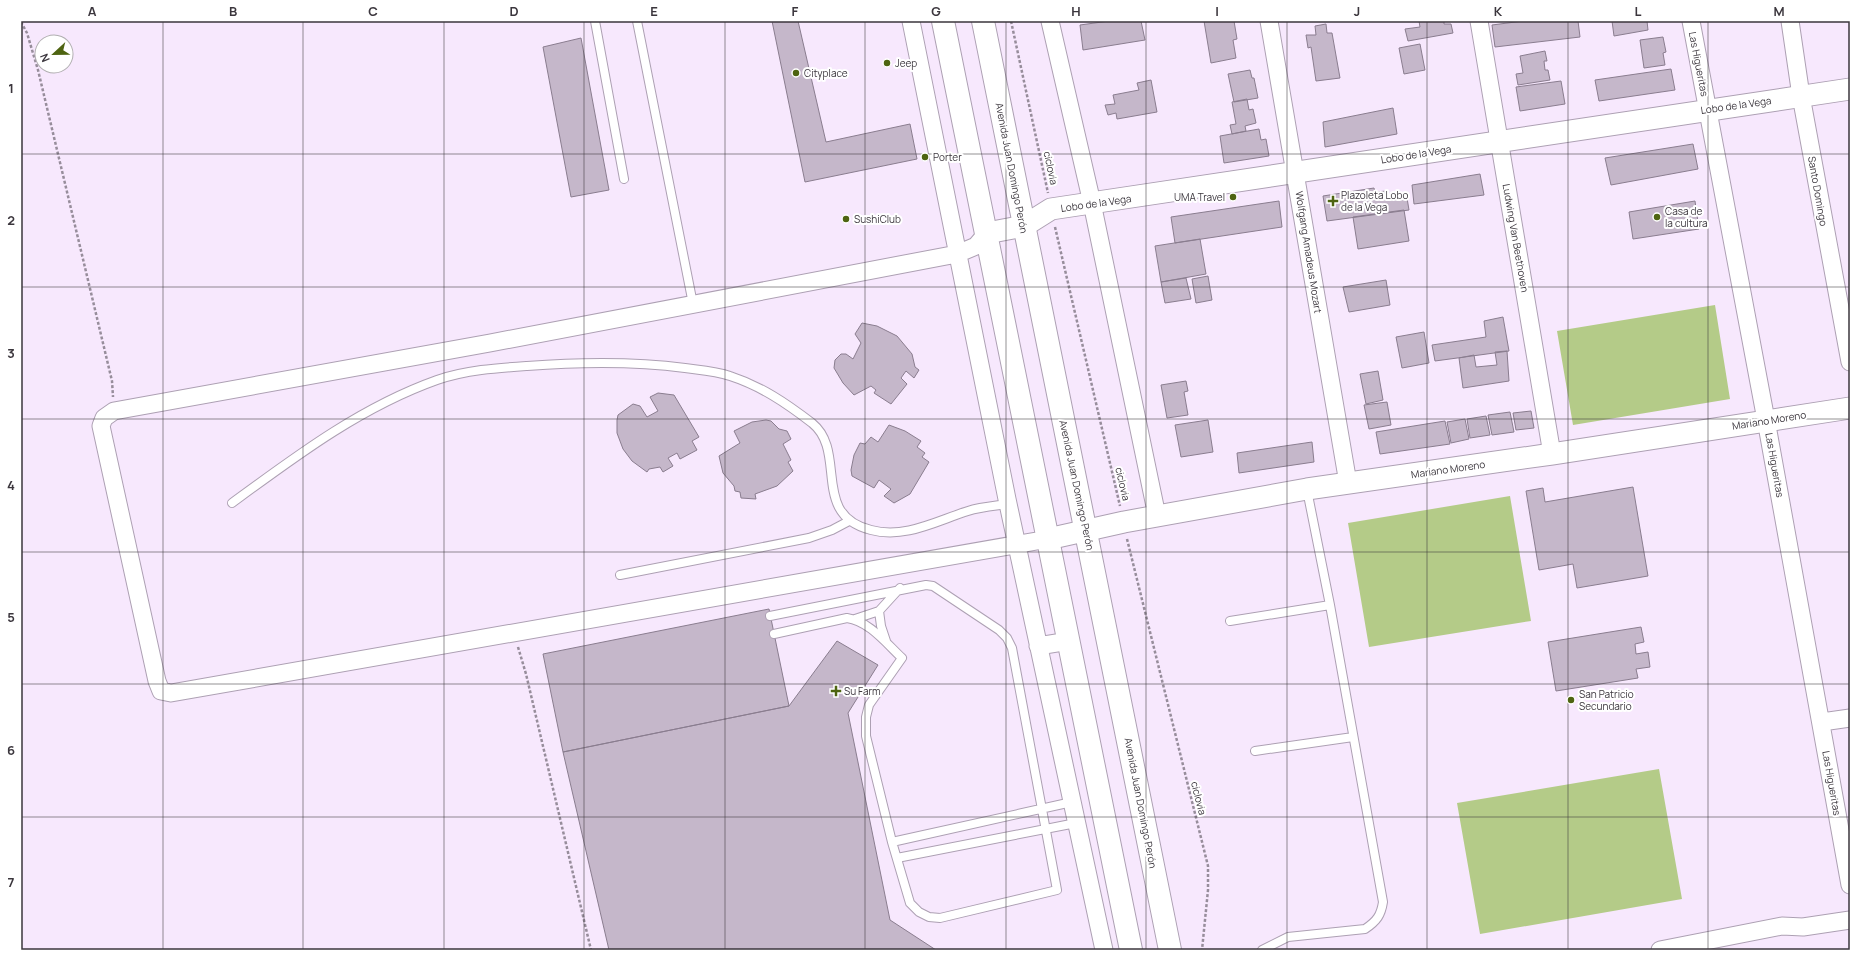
<svg xmlns="http://www.w3.org/2000/svg" width="1871" height="971" viewBox="0 0 1871 971" font-family="Manrope,sans-serif">
<style>
.green{fill:#b4cb88}
.building{fill:#c5b7ca;stroke:#8a7d8f}
.lines{fill:none;stroke-linecap:round;stroke-linejoin:round}
.service-casing{stroke:#ada0b3;stroke-width:10}
.minor-casing{stroke:#ada0b3;stroke-width:19}
.tertiary-casing{stroke:#ada0b3;stroke-width:23}
.primary-casing{stroke:#ada0b3;stroke-width:24}
.path{stroke:#978d9b;stroke-width:2.5;stroke-dasharray:3 2;stroke-linecap:butt}
.service{stroke:#fff;stroke-width:8}
.minor{stroke:#fff;stroke-width:17}
.tertiary{stroke:#fff;stroke-width:21}
.primary{stroke:#fff;stroke-width:22}
.grid{fill:none;stroke:#3b363d;stroke-width:1;stroke-opacity:0.55}
.poi-dot{fill:#4e6411;stroke:#fff;stroke-width:1.5}
.labels{text-anchor:middle;dominant-baseline:central;stroke-width:4;stroke-linejoin:round;paint-order:stroke}
.poi-label{font-size:10px;fill:#3b363d;stroke:#fff;text-anchor:start}
.street-label{font-size:10px;fill:#3b363d;stroke:#fff}
.neatline{fill:none;stroke:#3b363d;stroke-width:1.5}
.grid-label{font-size:13px;text-anchor:middle;font-weight:bold;fill:#3b363d}
</style>
<rect width="100%" height="100%" fill="#f7e8fd"/>
<path class="green" d="M 1715,305 L 1730,399 L 1573,425 L 1557,331 Z
M 1510,496 L 1531,621 L 1369,647 L 1348,523 Z
M 1659,769 L 1682,899 L 1480,934 L 1457,803 Z"/>
<path class="building" d="M 772,21 L 798,21 L 826,142 L 910,124 L 917,159 L 805,182 Z
M 1109,21 L 1141,21 L 1145,40 L 1083,50 L 1080,25 Z
M 1204,21 L 1234,21 L 1237,39 L 1233,40 L 1236,58 L 1211,63 Z
M 1419,21 L 1444,21 L 1444,24 L 1451,24 L 1453,33 L 1408,41 L 1405,29 L 1420,27 Z
M 1523,21 L 1578,21 L 1580,37 L 1495,47 L 1492,25 Z
M 1612,21 L 1647,21 L 1648,30 L 1614,36 Z
M 1326,24 L 1327,33 L 1332,33 L 1340,78 L 1316,81 L 1311,47 L 1308,48 L 1306,35 L 1316,35 L 1315,26 Z
M 1663,37 L 1666,52 L 1663,53 L 1665,65 L 1644,68 L 1640,40 Z
M 581,38 L 609,190 L 571,197 L 543,47 Z
M 1420,44 L 1425,70 L 1404,74 L 1399,48 Z
M 1545,51 L 1547,61 L 1544,61 L 1545,70 L 1548,70 L 1550,80 L 1518,85 L 1516,74 L 1523,73 L 1520,56 Z
M 1671,69 L 1675,90 L 1599,101 L 1595,80 Z
M 1250,70 L 1252,78 L 1254,78 L 1258,98 L 1234,102 L 1228,74 Z
M 1151,80 L 1157,112 L 1117,119 L 1116,113 L 1108,115 L 1105,105 L 1115,104 L 1113,95 L 1139,90 L 1137,83 Z
M 1561,81 L 1565,104 L 1520,111 L 1516,87 Z
M 1247,99 L 1249,110 L 1253,109 L 1256,123 L 1245,126 L 1246,131 L 1232,134 L 1230,125 L 1236,124 L 1232,102 Z
M 1393,108 L 1397,134 L 1325,147 L 1323,122 Z
M 1259,129 L 1261,140 L 1266,139 L 1269,156 L 1224,163 L 1220,136 Z
M 1693,144 L 1698,169 L 1611,185 L 1605,158 Z
M 1480,174 L 1484,195 L 1414,204 L 1412,185 Z
M 1374,188 L 1375,192 L 1387,191 L 1388,200 L 1407,198 L 1409,210 L 1327,221 L 1323,196 Z
M 1279,201 L 1282,227 L 1175,243 L 1171,217 Z
M 1695,201 L 1699,229 L 1633,239 L 1629,212 Z
M 1404,210 L 1409,241 L 1358,249 L 1353,217 Z
M 1200,239 L 1206,274 L 1161,282 L 1155,246 Z
M 1208,276 L 1212,300 L 1196,303 L 1192,279 Z
M 1186,278 L 1191,299 L 1165,303 L 1161,282 Z
M 1386,280 L 1390,305 L 1349,312 L 1343,287 Z
M 1503,317 L 1509,351 L 1435,361 L 1432,345 L 1486,337 L 1484,321 Z
M 862,323 L 877,326 L 897,336 L 912,354 L 915,367 L 919,370 L 914,378 L 906,371 L 901,378 L 907,384 L 891,404 L 874,393 L 876,390 L 871,386 L 854,395 L 843,383 L 834,368 L 835,360 L 841,354 L 846,354 L 853,359 L 861,343 L 855,334 Z
M 1424,332 L 1429,363 L 1402,368 L 1396,337 Z
M 1507,351 L 1509,381 L 1463,388 L 1459,358 L 1474,355 L 1476,367 L 1497,365 L 1495,352 Z
M 1378,371 L 1383,400 L 1366,404 L 1360,374 Z
M 1186,381 L 1188,391 L 1184,392 L 1188,415 L 1167,418 L 1161,385 Z
M 658,393 L 674,395 L 699,437 L 692,441 L 697,450 L 680,459 L 677,453 L 668,458 L 673,466 L 663,472 L 660,467 L 649,469 L 647,472 L 632,461 L 623,449 L 617,433 L 617,420 L 618,415 L 633,404 L 640,406 L 647,417 L 658,411 L 650,397 Z
M 1387,402 L 1391,425 L 1369,429 L 1364,405 Z
M 1531,411 L 1534,428 L 1516,430 L 1513,413 Z
M 1510,412 L 1514,432 L 1492,435 L 1488,415 Z
M 1486,416 L 1490,435 L 1470,438 L 1467,419 Z
M 1465,419 L 1469,439 L 1451,443 L 1447,422 Z
M 766,420 L 771,421 L 779,429 L 787,431 L 791,439 L 783,444 L 791,460 L 788,462 L 793,471 L 777,486 L 755,494 L 756,499 L 741,498 L 740,492 L 735,491 L 734,486 L 723,473 L 719,456 L 740,443 L 734,431 L 752,422 Z
M 1208,420 L 1213,452 L 1181,457 L 1175,425 Z
M 1445,421 L 1450,444 L 1380,454 L 1376,432 Z
M 889,425 L 905,431 L 921,441 L 917,447 L 925,453 L 922,457 L 929,462 L 910,494 L 894,503 L 884,496 L 891,489 L 879,480 L 874,488 L 852,476 L 851,470 L 854,455 L 860,443 L 865,444 L 871,437 L 878,442 Z
M 1312,442 L 1314,462 L 1239,473 L 1237,453 Z
M 1633,487 L 1648,576 L 1577,588 L 1573,564 L 1539,570 L 1526,491 L 1543,488 L 1545,502 Z
M 769,609 L 789,706 L 563,752 L 543,654 Z
M 1641,627 L 1644,642 L 1635,644 L 1636,654 L 1648,652 L 1650,667 L 1636,669 L 1638,678 L 1556,691 L 1548,642 Z
M 837,641 L 878,665 L 848,713 L 890,920 L 936,950 L 609,950 L 563,752 L 789,706 Z"/>
<g class="lines">
<defs>
<path id="service" d="M 595,21 L 624,179
M 637,21 L 693,304
M 232,503 C 296,456 361,407 437,380 C 466,370 497,368 527,366 C 580,362 632,361 685,368 C 700,370 716,371 730,376 C 761,386 786,403 812,423 C 848,452 810,515 871,530 C 905,539 936,521 968,511 C 980,507 994,506 1008,504
M 620,575 L 809,538 L 832,530 L 849,521
M 879,611 L 881,626 L 886,641
M 770,616 L 926,585 L 933,586 L 999,630 L 1007,638 L 1012,648 L 1057,890 L 940,918 L 929,917 L 919,912 L 910,903 L 892,842 L 866,736 L 866,717 L 869,705 L 902,658 C 886,643 869,621 847,618 L 774,634
M 855,619 L 879,611 L 900,588
M 1230,621 L 1330,605
M 1255,751 L 1353,737
M 892,842 L 1072,802
M 897,858 L 1076,823
M 1262,950 L 1288,937 L 1365,929 C 1377,921 1381,915 1383,902 L 1330,605 L 1307,490"/>
<path id="minor" d="M 911,21 L 1007,499 L 1104,950
M 1050,21 L 1092,203 L 1157,516
M 1269,21 L 1348,483
M 1479,21 L 1552,454
M 1691,21 L 1766,420 L 1850,885
M 1790,21 L 1801,96 L 1850,362
M 987,233 L 976,246 L 957,254 L 490,343 L 114,411 L 104,418 L 101,426 L 157,681 L 161,691 L 171,693 L 1048,539
M 1038,646 L 1069,641
M 1822,722 L 1850,718
M 1660,950 L 1782,926 L 1803,927 L 1850,920"/>
<path id="tertiary" d="M 987,233 L 1024,226 L 1051,209 L 1850,89
M 1048,539 L 1124,522 L 1307,489 L 1552,454 L 1850,408"/>
<path id="primary" d="M 943,21 L 1131,950
M 983,21 L 1170,950"/>
</defs>
<use href="#service" class="service-casing"/>
<use href="#minor" class="minor-casing"/>
<use href="#tertiary" class="tertiary-casing"/>
<use href="#primary" class="primary-casing"/>
<path class="path" d="M 1011,21 L 1048,193
M 21,22 L 27,33 L 38,70 L 112,381 L 113,397
M 1055,227 L 1120,506
M 1127,539 L 1208,866 L 1208,890 L 1202,950
M 518,647 L 526,674 L 591,950"/>
<use href="#service" class="service"/>
<use href="#minor" class="minor"/>
<use href="#tertiary" class="tertiary"/>
<use href="#primary" class="primary"/>
</g>
<path class="grid" d="M 163,21 L 163,950M 303,21 L 303,950M 444,21 L 444,950M 584,21 L 584,950M 725,21 L 725,950M 865,21 L 865,950M 1006,21 L 1006,950M 1146,21 L 1146,950M 1287,21 L 1287,950M 1427,21 L 1427,950M 1568,21 L 1568,950M 1708,21 L 1708,950M 21,154 L 1850,154M 21,287 L 1850,287M 21,419 L 1850,419M 21,552 L 1850,552M 21,684 L 1850,684M 21,817 L 1850,817"/>
<g class="poi-dot">
<circle cx="887" cy="63" r="4"/>
<circle cx="796" cy="73" r="4"/>
<circle cx="925" cy="157" r="4"/>
<circle cx="1233" cy="197" r="4"/>
<path d="M1331 195h4v4h4v4h-4v4h-4v-4h-4v-4h4z"/>
<circle cx="1657" cy="217" r="4"/>
<circle cx="846" cy="219" r="4"/>
<path d="M834 685h4v4h4v4h-4v4h-4v-4h-4v-4h4z"/>
<circle cx="1571" cy="700" r="4"/>
</g>
<g class="labels">
<g class="poi-label">
<text x="895" y="63">Jeep</text>
<text x="804" y="73">Cityplace</text>
<text x="933" y="157">Porter</text>
<text x="1341" y="195">Plazoleta Lobo<tspan x="1341" dy="12">de la Vega</tspan></text>
<text x="1225" y="197" text-anchor="end">UMA Travel</text>
<text x="1665" y="211">Casa de<tspan x="1665" dy="12">la cultura</tspan></text>
<text x="854" y="219">SushiClub</text>
<text x="844" y="691">Su Farm</text>
<text x="1579" y="694">San Patricio<tspan x="1579" dy="12">Secundario</tspan></text>
</g>
<g class="street-label">
<text transform="translate(1699 64) rotate(79)">Las Higueritas</text>
<text transform="translate(1736 105) rotate(-8)">Lobo de la Vega</text>
<text transform="translate(1416 154) rotate(-9)">Lobo de la Vega</text>
<text transform="translate(1012 168) rotate(79)">Avenida Juan Domingo Perón</text>
<text transform="translate(1051 168) rotate(78)">ciclovia</text>
<text transform="translate(1818 191) rotate(80)">Santo Domingo</text>
<text transform="translate(1096 203) rotate(-8)">Lobo de la Vega</text>
<text transform="translate(1516 238) rotate(80)">Ludwing Van Beethoven</text>
<text transform="translate(1309 252) rotate(81)">Wolfgang Amadeus Mozart</text>
<text transform="translate(1769 420) rotate(-9)">Mariano Moreno</text>
<text transform="translate(1775 465) rotate(80)">Las Higueritas</text>
<text transform="translate(1448 469) rotate(-8)">Mariano Moreno</text>
<text transform="translate(1123 484) rotate(77)">ciclovia</text>
<text transform="translate(1077 485) rotate(78)">Avenida Juan Domingo Perón</text>
<text transform="translate(1832 783) rotate(80)">Las Higueritas</text>
<text transform="translate(1199 798) rotate(76)">ciclovia</text>
<text transform="translate(1141 803) rotate(79)">Avenida Juan Domingo Perón</text>
</g>
</g>
<rect width="1871" height="971" fill="none" stroke="#ffffff" stroke-width="44"/>
<g transform="translate(54 54) rotate(248)"><circle r="19" fill="#ffffff" stroke="#b1afb1"/>
<path d="M0-3L7 15L0 10L-7 15Z" fill="#4e6411"/>
<text y="-6" font-size="11" font-weight="bold" text-anchor="middle" fill="#3b363d">N</text>
</g>
<rect x="22" y="22" width="1827" height="927" class="neatline"/>
<g class="grid-label">
<text x="92" y="16">A</text>
<text x="233" y="16">B</text>
<text x="373" y="16">C</text>
<text x="514" y="16">D</text>
<text x="654" y="16">E</text>
<text x="795" y="16">F</text>
<text x="936" y="16">G</text>
<text x="1076" y="16">H</text>
<text x="1217" y="16">I</text>
<text x="1357" y="16">J</text>
<text x="1498" y="16">K</text>
<text x="1638" y="16">L</text>
<text x="1779" y="16">M</text>
<text x="11" y="93">1</text>
<text x="11" y="225">2</text>
<text x="11" y="358">3</text>
<text x="11" y="490">4</text>
<text x="11" y="622">5</text>
<text x="11" y="755">6</text>
<text x="11" y="887">7</text>
</g>
</svg>
